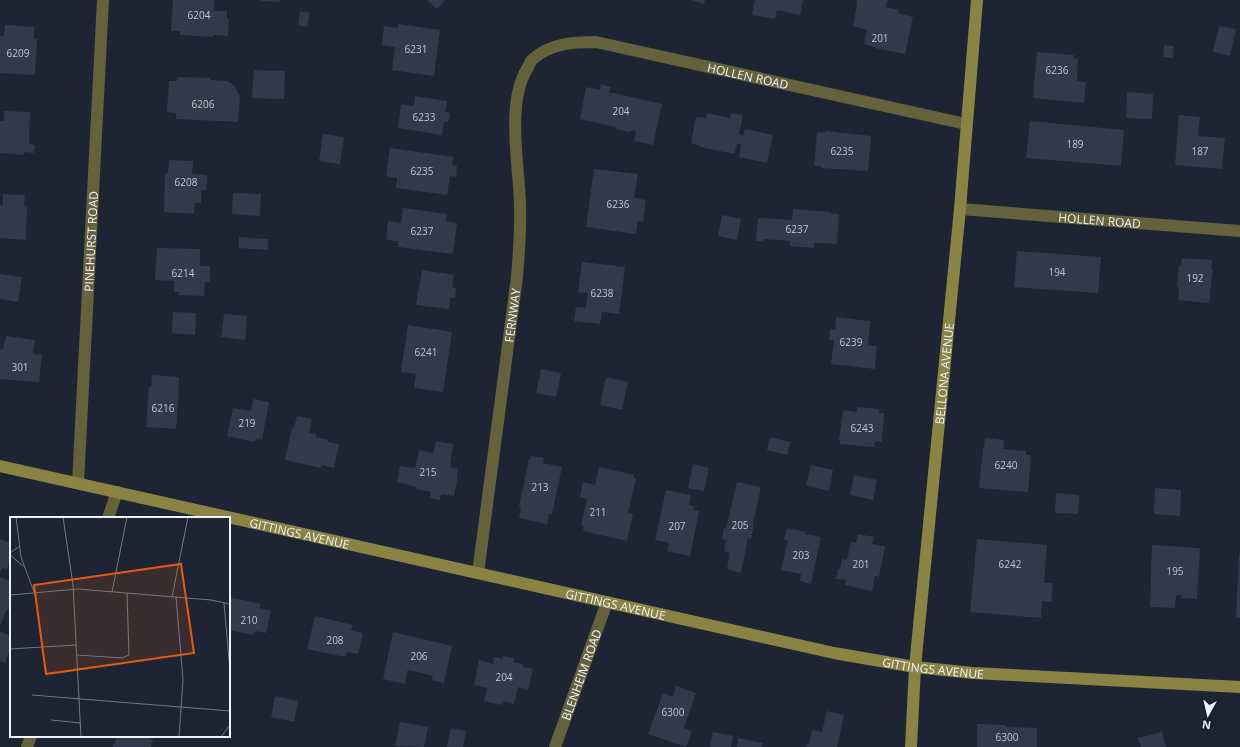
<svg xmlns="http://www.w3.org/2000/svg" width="1240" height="747" viewBox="0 0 1240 747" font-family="'Open Sans',sans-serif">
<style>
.building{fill:#31394a}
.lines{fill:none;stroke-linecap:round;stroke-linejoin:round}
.street{stroke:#65613a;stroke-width:12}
.secondary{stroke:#8a8343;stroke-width:12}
.labels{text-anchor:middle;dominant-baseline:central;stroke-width:4;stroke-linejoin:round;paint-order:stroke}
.number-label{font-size:10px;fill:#c0c5d1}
.street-label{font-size:12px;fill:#f0f4fe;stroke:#141b2b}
.inset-road{fill:none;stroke:#717885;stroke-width:1}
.view{fill:#e8590c;fill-opacity:0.15;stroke:#e8590c;stroke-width:2}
.inset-edge{fill:none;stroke:#f0f4fe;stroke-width:2}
</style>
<rect width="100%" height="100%" fill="#1d2535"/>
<path class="building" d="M 173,0 L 214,0 L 214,11 L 227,11 L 227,19 L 229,19 L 228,36 L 213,35 L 213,37 L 180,35 L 180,31 L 171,31 Z
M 261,0 L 280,0 L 279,2 L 261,1 Z
M 427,0 L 445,0 L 437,9 Z
M 690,0 L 705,0 L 704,4 Z
M 755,0 L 803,0 L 800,15 L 777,10 L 775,19 L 752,15 Z
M 857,0 L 888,0 L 886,7 L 899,10 L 898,13 L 913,17 L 905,54 L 875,48 L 875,47 L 864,44 L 867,30 L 853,26 L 857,5 L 856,4 Z
M 300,11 L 310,13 L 307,27 L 298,25 Z
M 398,24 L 440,30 L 434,76 L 392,70 L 395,47 L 382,45 L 384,26 L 398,28 Z
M 5,25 L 34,27 L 34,38 L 37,39 L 35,75 L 0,73 L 0,36 L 4,36 Z
M 1219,26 L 1236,29 L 1230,56 L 1213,52 Z
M 1164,45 L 1174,46 L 1173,58 L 1163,57 Z
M 1037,52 L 1074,55 L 1073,58 L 1078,59 L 1077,81 L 1086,82 L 1084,103 L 1033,98 Z
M 254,70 L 285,71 L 284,99 L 252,98 Z
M 178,77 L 211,78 L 210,80 L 227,81 L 232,84 L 236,88 L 238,95 L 240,95 L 238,122 L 176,119 L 176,113 L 167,112 L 169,81 L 177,81 Z
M 601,84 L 611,87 L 609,92 L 662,104 L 653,145 L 634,141 L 636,131 L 631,130 L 630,132 L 615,129 L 616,127 L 580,119 L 586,87 L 600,90 Z
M 1127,92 L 1153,94 L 1152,119 L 1126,118 Z
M 415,96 L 447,101 L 445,112 L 450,113 L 448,122 L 444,122 L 442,135 L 398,128 L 401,104 L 414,106 Z
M 4,111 L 30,112 L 29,144 L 35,145 L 34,153 L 24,152 L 24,155 L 0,153 L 0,121 L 4,121 Z
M 707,113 L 730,118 L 731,113 L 743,115 L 739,134 L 743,136 L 745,129 L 773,135 L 767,163 L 739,157 L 741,144 L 737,144 L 734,154 L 700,147 L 700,146 L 691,143 L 696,117 L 706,118 Z
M 1179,115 L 1200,117 L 1198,136 L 1225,138 L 1222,169 L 1175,165 Z
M 1030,121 L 1124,130 L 1121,166 L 1026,158 Z
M 825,131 L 871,136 L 868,171 L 821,168 L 821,166 L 814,166 L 817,132 L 825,133 Z
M 323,134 L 344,137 L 340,164 L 319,161 Z
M 390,148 L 453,157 L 452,165 L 457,166 L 456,177 L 450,176 L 447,195 L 396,188 L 397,178 L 386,176 Z
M 169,160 L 193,161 L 192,174 L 207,175 L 206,190 L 201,190 L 201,203 L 195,203 L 194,214 L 164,212 L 165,173 L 168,173 Z
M 594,169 L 638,174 L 634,198 L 646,200 L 643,222 L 638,221 L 636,234 L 586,227 Z
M 233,193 L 261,194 L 260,216 L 232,214 Z
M 3,194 L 25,195 L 24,206 L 27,206 L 26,240 L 0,238 L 0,205 L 3,205 Z
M 403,208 L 447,214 L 446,221 L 457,223 L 453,254 L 398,247 L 398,241 L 386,240 L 388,221 L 401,223 Z
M 793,209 L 830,212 L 830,213 L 839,214 L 837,244 L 814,243 L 814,248 L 790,246 L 790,241 L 764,239 L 763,241 L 756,241 L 758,218 L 765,219 L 764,218 L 792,220 Z
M 722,215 L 741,219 L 737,240 L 718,236 Z
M 239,237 L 268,239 L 268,250 L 239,248 Z
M 157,248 L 200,249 L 200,266 L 210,266 L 210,282 L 205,282 L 204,296 L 179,295 L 179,292 L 174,292 L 174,281 L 155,280 Z
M 1017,251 L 1101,257 L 1098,293 L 1014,287 Z
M 1182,258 L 1212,260 L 1211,269 L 1213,269 L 1209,303 L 1178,300 L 1179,287 L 1177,287 L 1179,265 L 1181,266 Z
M 582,262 L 625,267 L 619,314 L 602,312 L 600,324 L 574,321 L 576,307 L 586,308 L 586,305 L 588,293 L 578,292 Z
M 422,270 L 454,275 L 452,287 L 456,288 L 455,298 L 450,298 L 449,309 L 416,305 Z
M 0,274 L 22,277 L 18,302 L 0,299 Z
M 173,312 L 196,313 L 195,335 L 172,333 Z
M 224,314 L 247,316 L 245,340 L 221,337 Z
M 836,317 L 870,321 L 868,345 L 877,346 L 875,369 L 831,364 L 834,340 L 829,340 L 830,329 L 835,330 Z
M 408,325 L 452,332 L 443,392 L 414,388 L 416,374 L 401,372 Z
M 6,336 L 35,340 L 33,354 L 42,355 L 39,382 L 0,379 L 0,349 L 3,349 Z
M 541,369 L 561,373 L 556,397 L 536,393 Z
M 152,375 L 179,377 L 178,389 L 179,389 L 176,429 L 146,427 L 149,386 L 151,387 Z
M 606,377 L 628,382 L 622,410 L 600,405 Z
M 253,399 L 269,402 L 262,440 L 255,439 L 255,442 L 227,436 L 233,408 L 251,411 Z
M 857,407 L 879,409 L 879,413 L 884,413 L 882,442 L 876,441 L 874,447 L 840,444 L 840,440 L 839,440 L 843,410 L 857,412 Z
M 297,416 L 312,419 L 309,433 L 316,434 L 316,437 L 328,440 L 328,442 L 339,444 L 334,468 L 322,465 L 321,468 L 285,460 L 292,428 L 294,428 Z
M 770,437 L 790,442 L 787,455 L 767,450 Z
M 985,438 L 1004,440 L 1003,449 L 1026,451 L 1026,455 L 1031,455 L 1028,492 L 979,488 L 983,448 L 984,448 Z
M 436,441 L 453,444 L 450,467 L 458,469 L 457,476 L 458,476 L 454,496 L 441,494 L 440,500 L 430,498 L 431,492 L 416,489 L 417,487 L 397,482 L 400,466 L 415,468 L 419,450 L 433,453 Z
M 531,456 L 544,458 L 543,463 L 562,467 L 552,514 L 549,514 L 547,524 L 519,518 L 521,508 L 519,507 L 529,459 L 530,460 Z
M 693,464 L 709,468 L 704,491 L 688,488 Z
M 811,465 L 833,470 L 829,491 L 806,485 Z
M 599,467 L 634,475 L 633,478 L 636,479 L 628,513 L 633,514 L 627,541 L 583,531 L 584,526 L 581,526 L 587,499 L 580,497 L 583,482 L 595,485 Z
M 854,475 L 877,480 L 873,500 L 850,495 Z
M 737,482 L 761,487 L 753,523 L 754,523 L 751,539 L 748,538 L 741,573 L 727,569 L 730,553 L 724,551 L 726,540 L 722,539 L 724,528 L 726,529 Z
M 1155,488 L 1181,490 L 1180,516 L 1154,514 Z
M 666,490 L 691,495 L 689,505 L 694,506 L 693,510 L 699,511 L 690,556 L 667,551 L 669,543 L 655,540 Z
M 1056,493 L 1079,495 L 1078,514 L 1055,513 Z
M 787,528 L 806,532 L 805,534 L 821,537 L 811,584 L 800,581 L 801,574 L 781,570 L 788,540 L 784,540 Z
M 858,534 L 874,537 L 872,544 L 885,546 L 879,577 L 875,576 L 872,591 L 845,585 L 846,580 L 836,579 L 838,569 L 840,569 L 842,559 L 847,560 L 851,542 L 856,543 Z
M 0,539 L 11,543 L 11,558 L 7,569 L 2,568 L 0,573 Z
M 977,539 L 1047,545 L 1044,583 L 1053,583 L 1051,602 L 1042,601 L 1041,618 L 970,612 Z
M 1152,545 L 1200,548 L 1197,599 L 1181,598 L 1181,595 L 1176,595 L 1175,608 L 1150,607 Z
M 1239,554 L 1240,554 L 1240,618 L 1236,617 Z
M 0,577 L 11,581 L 10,599 L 11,607 L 10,610 L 7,609 L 1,624 L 0,624 Z
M 229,597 L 261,604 L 260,608 L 271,611 L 266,633 L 255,631 L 254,635 L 229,630 Z
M 315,616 L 353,625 L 351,630 L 363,633 L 358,654 L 347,652 L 345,657 L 307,649 Z
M 0,632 L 11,636 L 11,647 L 5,663 L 0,661 Z
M 393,632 L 452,646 L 444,683 L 432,680 L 433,676 L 410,670 L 407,671 L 405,684 L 383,679 Z
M 503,656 L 514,658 L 513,662 L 523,664 L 523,667 L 533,669 L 528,690 L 518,687 L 514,704 L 503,701 L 502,705 L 484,701 L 487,688 L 474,685 L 479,660 L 493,664 L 494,657 L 503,659 Z
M 676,686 L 696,693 L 684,728 L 692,731 L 686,747 L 648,734 L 663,693 L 673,697 Z
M 275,696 L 298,701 L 294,722 L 271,717 Z
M 827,711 L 844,715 L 837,747 L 806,747 L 807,744 L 809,745 L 812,730 L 822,732 Z
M 400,722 L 428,727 L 424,747 L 395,746 Z
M 977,724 L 1006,725 L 1006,727 L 1037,728 L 1037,747 L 977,747 Z
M 451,728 L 466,731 L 463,747 L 447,747 Z
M 713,732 L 733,736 L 731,747 L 710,747 Z
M 1162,732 L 1166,747 L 1141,747 L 1138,738 Z
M 117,736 L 151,736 L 150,739 L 153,740 L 151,747 L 113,747 Z
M 738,738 L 763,743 L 762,747 L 737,747 Z"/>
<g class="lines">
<g class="street">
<path id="s1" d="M 960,209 L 1240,231"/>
<path id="s2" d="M 78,483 L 103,0"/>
<path d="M 108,518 L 117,492"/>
<path id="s3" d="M 478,573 L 517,277 C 519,253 521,228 520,204 C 519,165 506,103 527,69 C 529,66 530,61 533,59 C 551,43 574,42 596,42 L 966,124"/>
<path d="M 27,747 L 31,736"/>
<path id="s4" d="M 555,747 L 607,602"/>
</g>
<g class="secondary">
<path id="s5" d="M 0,466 L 834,653 L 915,667 L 973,673 L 1240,687"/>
<path id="s6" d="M 911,747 L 915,667 L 960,209 L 977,0"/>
</g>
</g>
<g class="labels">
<g class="number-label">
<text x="199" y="15">6204</text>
<text x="880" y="38">201</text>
<text x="416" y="49">6231</text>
<text x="18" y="53">6209</text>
<text x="1057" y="70">6236</text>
<text x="203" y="104">6206</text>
<text x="621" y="111">204</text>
<text x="424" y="117">6233</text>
<text x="1075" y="144">189</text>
<text x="842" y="151">6235</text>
<text x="1200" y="151">187</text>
<text x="422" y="171">6235</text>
<text x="186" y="182">6208</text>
<text x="618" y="204">6236</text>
<text x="797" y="229">6237</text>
<text x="422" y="231">6237</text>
<text x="1057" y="272">194</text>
<text x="183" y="273">6214</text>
<text x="1195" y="278">192</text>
<text x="602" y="293">6238</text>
<text x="851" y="342">6239</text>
<text x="426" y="352">6241</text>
<text x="20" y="367">301</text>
<text x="163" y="408">6216</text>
<text x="247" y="423">219</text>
<text x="862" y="428">6243</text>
<text x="1006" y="465">6240</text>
<text x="428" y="472">215</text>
<text x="540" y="487">213</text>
<text x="598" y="512">211</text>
<text x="740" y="525">205</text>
<text x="677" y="526">207</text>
<text x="801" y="555">203</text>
<text x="861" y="564">201</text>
<text x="1010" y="564">6242</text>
<text x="1175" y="571">195</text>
<text x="249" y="620">210</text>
<text x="335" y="640">208</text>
<text x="419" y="656">206</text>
<text x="504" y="677">204</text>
<text x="673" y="712">6300</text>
<text x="1007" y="737">6300</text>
</g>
<g class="street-label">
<text stroke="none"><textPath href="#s3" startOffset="743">HOLLEN ROAD</textPath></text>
<text stroke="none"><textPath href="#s1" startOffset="140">HOLLEN ROAD</textPath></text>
<text stroke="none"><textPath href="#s2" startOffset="242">PINEHURST ROAD</textPath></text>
<text stroke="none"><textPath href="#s3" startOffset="260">FERNWAY</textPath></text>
<text stroke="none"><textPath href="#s6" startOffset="375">BELLONA AVENUE</textPath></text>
<text stroke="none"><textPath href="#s5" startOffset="307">GITTINGS AVENUE</textPath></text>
<text stroke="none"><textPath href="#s5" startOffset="631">GITTINGS AVENUE</textPath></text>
<text stroke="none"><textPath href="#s5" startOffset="955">GITTINGS AVENUE</textPath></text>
<text stroke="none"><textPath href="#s4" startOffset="77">BLENHEIM ROAD</textPath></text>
</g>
</g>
<g transform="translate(10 517)">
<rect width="220" height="220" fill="#1d2535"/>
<path class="inset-road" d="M 6,0 L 11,40 L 24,75M 53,0 L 63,68 L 71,220M 0,36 L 10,29M 0,38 L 13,49M 102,75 L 117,0M 0,78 L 68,72 L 201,83 L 220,87M 162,80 L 178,0M 166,80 L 173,163 L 169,220M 214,86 L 220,154M 0,132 L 66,128M 67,138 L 112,141 L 119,138 L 117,76M 22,178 L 220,194M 41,203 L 71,206M 211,220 L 220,208"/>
<path class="view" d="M 171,47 L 184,136 L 36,157 L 24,68 Z"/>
<rect width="220" height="220" class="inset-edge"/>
</g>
<g transform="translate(1208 715) rotate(188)" stroke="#141b2b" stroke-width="3" paint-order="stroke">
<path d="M0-3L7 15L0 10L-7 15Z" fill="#f0f4fe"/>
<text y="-6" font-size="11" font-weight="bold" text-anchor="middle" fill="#f0f4fe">N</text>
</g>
</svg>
